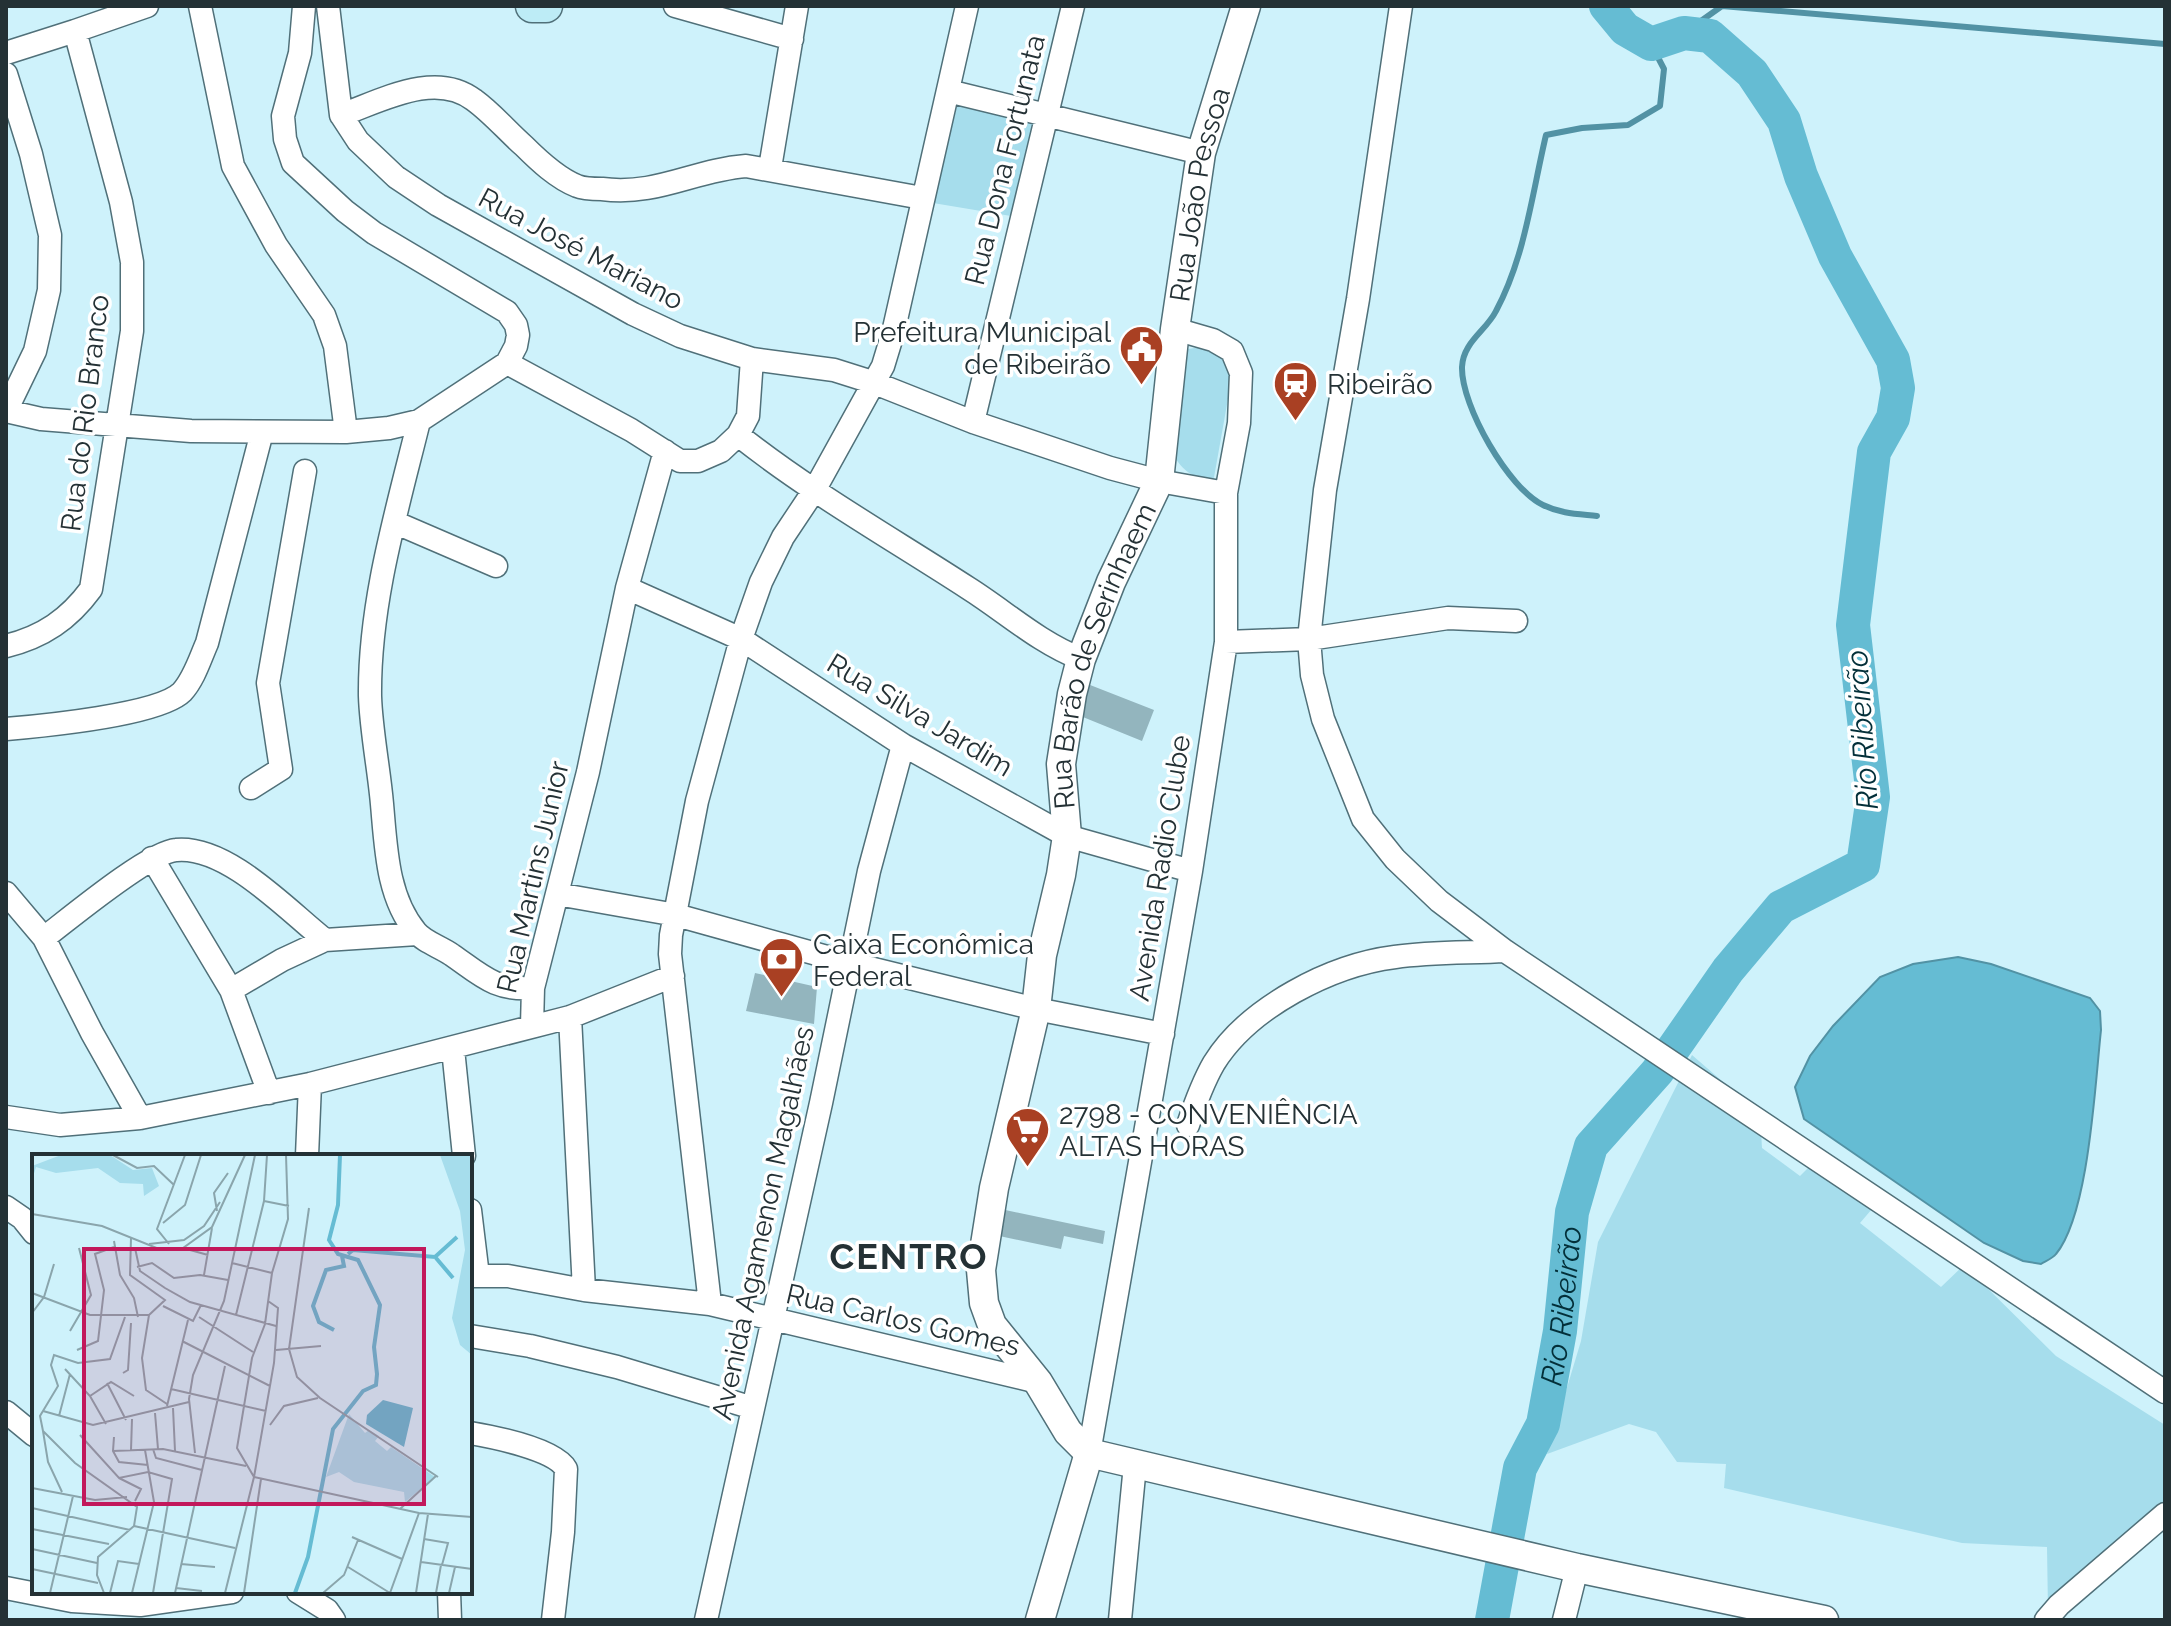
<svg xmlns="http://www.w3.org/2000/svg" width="2171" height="1626" viewBox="0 0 2171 1626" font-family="Raleway,sans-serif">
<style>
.green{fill:#a6ddec}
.water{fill:#65bcd3;stroke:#5292a4;stroke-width:2}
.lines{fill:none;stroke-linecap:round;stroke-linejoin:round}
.stream{stroke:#5292a4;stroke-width:6}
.river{stroke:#65bcd3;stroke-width:34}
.building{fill:#93b5be}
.minor-casing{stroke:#507079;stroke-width:25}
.tertiary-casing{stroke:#507079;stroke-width:31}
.secondary-casing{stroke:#507079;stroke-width:35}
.minor{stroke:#fff;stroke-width:22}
.tertiary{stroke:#fff;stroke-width:28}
.secondary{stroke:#bdecf6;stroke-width:32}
.labels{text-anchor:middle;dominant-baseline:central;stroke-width:7;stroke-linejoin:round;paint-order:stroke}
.street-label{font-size:28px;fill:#243135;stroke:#fff}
.poi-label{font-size:28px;fill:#243135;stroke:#fff;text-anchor:start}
.water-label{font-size:30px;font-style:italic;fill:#032f39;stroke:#fff}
.district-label{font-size:36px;font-weight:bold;letter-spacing:2px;fill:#243135;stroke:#fff}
.inset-river{fill:none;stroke:#65bcd3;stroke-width:4}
.inset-road{fill:none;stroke:#8aa5ac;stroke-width:2}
.view{fill:#c2185b;fill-opacity:0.15;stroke:#c2185b;stroke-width:4}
.inset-edge{fill:none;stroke:#243135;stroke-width:4}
</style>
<rect width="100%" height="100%" fill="#cef2fb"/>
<path class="green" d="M 957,106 L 1034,121 L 1011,216 L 933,203 Z
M 1201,347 L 1225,357 L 1231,368 L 1231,382 L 1213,483 C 1194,478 1182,471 1173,454 L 1188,349 Z
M 1692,1055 L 1760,1114 L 1762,1148 L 1800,1176 L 1823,1153 L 1884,1195 L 1860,1223 L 1941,1287 L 1964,1265 L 2056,1356 L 2165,1425 L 2165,1510 L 2048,1611 L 2047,1547 L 1962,1543 L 1724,1488 L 1726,1464 L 1677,1462 L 1656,1432 L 1629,1424 L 1547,1454 L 1581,1341 L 1598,1242 Z"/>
<path class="water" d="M 1958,957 L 1991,964 L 2090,998 L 2100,1011 L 2101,1030 C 2095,1084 2089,1214 2056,1254 C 2053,1258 2046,1261 2041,1264 L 2023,1261 L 1984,1243 L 1804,1119 L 1795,1087 L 1810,1056 L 1833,1026 L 1880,977 L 1913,964 Z"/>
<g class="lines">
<path class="stream" d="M 1684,33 L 1722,6 L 2165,44
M 1597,516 C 1579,514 1561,514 1543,505 C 1509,489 1461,406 1462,367 C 1463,342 1486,331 1496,311 C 1525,257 1532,194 1546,135 L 1582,128 L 1628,125 L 1660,106 L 1664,69 L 1651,44"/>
<path class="river" id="s1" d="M 1492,1620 L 1520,1468 L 1543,1424 L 1560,1331 L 1572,1212 L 1591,1146 L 1657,1072 L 1728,970 L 1781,907 L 1863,865 L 1873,797 L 1853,625 L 1874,452 L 1893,418 L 1898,388 L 1893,360 L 1835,256 L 1801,176 L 1784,121 L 1752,73 L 1710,36 L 1684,33 L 1651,44 L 1625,29 L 1606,6"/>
</g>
<path class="building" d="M 1085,683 L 1154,710 L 1142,741 L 1073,713 Z
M 755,973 L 817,987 L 814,1024 L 746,1011 Z
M 996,1208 L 1105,1231 L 1103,1244 L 1064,1236 L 1061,1249 L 990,1234 Z"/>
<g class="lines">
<defs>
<path id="minor" d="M 200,6 L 233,166 L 276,245 L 324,315 L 335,346 L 346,432
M 304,6 L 300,53 L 283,116 L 285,139 L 293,163 L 345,211 L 374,233 L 507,312 L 516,325 L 518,335 L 516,346 L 507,363 L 419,421 C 397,510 369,603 370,696 C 371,730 379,769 382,804 C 386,848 387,897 416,932 C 424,942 441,947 452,955 C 481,975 495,991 533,988
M 328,6 L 341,115 L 358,141 L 396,177 L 438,205 L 633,314 L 680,336 L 752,359 L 834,370 L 872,382 L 973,422 L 1110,468 L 1159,481 L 1226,493
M 675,6 L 792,39
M 1401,6 L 1358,299 L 1325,490 L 1309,639 L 1312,675 L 1323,719 L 1363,819 L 1395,859 L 1439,901 L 1505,951 L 2165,1392
M 6,53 L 75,31
M 6,74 L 31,154 L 50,235 L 49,290 L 35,351 L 6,411
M 948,91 L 1201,153
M 341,115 C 381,101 435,70 474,100 C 492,113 507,131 524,146 C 539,161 557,178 577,186 C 584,189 594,189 602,189 C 657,196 694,170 746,166 L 922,198
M 770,168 L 797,6
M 507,363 L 631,430 L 680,461 L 698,461 L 721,451 L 738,435 L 748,416 L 752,359
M 6,411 L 41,419 L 191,431 L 346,432 L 389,428 L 419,421
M 973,422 L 1073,6
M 738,435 C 810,492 891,538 968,588 C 1006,612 1038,642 1081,659
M 394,522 L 496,566
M 627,588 L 741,639 L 903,745 L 1067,836 L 1191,871
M 1226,642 L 1309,639 L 1448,618 L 1516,621
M 6,646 C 43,637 69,619 91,589 L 132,331 L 132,262 L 121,202 L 75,31 L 147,6
M 6,729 C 41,726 159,715 182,692 C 194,679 200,659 207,643 L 262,432
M 251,788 L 281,769 L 268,683 L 305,471
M 152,858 L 231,990 L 269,1093
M 6,893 L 44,938 L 92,1033 L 140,1118
M 557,894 L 676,915 L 849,963 L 1036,1009 L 1163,1034
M 44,938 C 69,919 149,852 176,850 C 227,845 287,910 325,940
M 231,990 L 282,960 L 325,940 L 417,934
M 570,1017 L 584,1290
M 532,1026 L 533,988 L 588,772 L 627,588 L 665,451
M 453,1049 L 464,1156
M 6,1117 L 60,1125 L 140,1118 L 310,1084 L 570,1017 L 673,976
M 1188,1125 C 1195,1104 1203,1082 1214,1063 C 1249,1007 1331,965 1395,957 C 1431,952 1469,953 1505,951
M 307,1156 L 310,1084
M 6,1207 L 22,1218 L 34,1233
M 470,1210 L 478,1276
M 470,1276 L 508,1276 L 584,1290 L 710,1304 L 1038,1382
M 710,1304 L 670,954 L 671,935 L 697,801 L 741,639 L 761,582 L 783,537 L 815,489 L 883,366 L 893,333 L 967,6
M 470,1336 L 530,1346 L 617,1367 L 753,1408
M 6,1412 L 34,1435
M 470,1433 C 493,1437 555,1449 566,1469 L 563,1532 L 553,1620
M 1089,1453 L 1191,871 L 1226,642 L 1226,493 L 1239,423 L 1241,373 L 1232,351 L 1213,340 L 1175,329
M 6,1588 L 72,1601 L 140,1605 L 232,1592
M 298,1592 L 327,1610 L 334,1620
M 449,1592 L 450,1620
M 706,1620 L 821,1103 L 869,871 L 903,745
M 1120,1620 L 1135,1465
M 1564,1620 L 1577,1568
M 2046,1620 L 2059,1605 L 2165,1514"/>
<g id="tertiary">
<path id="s2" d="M 1089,1453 L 1068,1432 L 1038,1382 L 992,1325 L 984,1303 L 981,1270 L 994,1188 L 1036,1009 L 1042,955 L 1061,875 L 1067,836 L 1061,764 L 1072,694 L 1081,659 L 1111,582 L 1159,481 L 1175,329 L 1201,153 L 1246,6"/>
<path d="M 1089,1453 L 1577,1568 L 1824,1620"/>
<path d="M 1040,1620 L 1089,1453"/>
</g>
<path id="secondary" d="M 532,6 L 546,6"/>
</defs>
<use href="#minor" class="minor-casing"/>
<use href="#tertiary" class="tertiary-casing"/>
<use href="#secondary" class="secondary-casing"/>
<use href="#minor" class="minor"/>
<use href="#tertiary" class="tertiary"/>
<use href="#secondary" class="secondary"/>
</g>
<defs>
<symbol id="civic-pin" viewBox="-11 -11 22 30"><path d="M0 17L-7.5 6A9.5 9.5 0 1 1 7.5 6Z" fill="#a94023" stroke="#fff"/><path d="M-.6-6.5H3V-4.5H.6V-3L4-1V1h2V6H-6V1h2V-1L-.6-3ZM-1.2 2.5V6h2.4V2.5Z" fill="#fff"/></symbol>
<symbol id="station-pin" viewBox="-11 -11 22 30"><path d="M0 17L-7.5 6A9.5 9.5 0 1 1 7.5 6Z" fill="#a94023" stroke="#fff"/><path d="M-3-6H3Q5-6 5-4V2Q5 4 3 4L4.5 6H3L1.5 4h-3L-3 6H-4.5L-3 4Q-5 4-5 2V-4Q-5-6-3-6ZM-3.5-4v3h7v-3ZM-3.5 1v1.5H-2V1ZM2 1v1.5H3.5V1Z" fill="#fff"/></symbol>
<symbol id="bank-pin" viewBox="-11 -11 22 30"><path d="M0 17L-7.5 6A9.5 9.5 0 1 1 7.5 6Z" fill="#a94023" stroke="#fff"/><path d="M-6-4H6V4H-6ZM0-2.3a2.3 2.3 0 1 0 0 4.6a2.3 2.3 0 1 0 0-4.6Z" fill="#fff"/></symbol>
<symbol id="supermarket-pin" viewBox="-11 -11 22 30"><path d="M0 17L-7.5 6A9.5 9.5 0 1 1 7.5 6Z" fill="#a94023" stroke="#fff"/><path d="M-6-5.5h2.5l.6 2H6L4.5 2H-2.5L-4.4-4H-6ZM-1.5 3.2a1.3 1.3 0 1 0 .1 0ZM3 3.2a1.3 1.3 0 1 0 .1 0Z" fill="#fff"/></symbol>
</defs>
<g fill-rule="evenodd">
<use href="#civic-pin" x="1116" y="322" width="51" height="69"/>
<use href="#station-pin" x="1270" y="358" width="51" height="69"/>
<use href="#bank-pin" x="756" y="934" width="51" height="69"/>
<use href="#supermarket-pin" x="1002" y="1104" width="51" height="69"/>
</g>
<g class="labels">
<g class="street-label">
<text transform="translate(1005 160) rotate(-76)">Rua Dona Fortunata</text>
<text stroke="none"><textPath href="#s2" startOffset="1324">Rua João Pessoa</textPath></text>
<text transform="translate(581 249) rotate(28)">Rua José Mariano</text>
<text transform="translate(85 413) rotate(-83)">Rua do Rio Branco</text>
<text stroke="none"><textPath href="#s2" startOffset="848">Rua Barão de Serinhaem</textPath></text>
<text transform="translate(920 715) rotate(31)">Rua Silva Jardim</text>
<text transform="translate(1160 868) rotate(-81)">Avenida Radio Clube</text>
<text transform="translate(533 877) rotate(-77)">Rua Martins Junior</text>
<text transform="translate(763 1223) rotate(-78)">Avenida Agamenon Magalhães</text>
<text transform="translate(903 1320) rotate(13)">Rua Carlos Gomes</text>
</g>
<g class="poi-label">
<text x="1111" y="332" text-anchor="end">Prefeitura Municipal<tspan x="1111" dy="32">de Ribeirão</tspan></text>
<text x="1327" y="384">Ribeirão</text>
<text x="813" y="944">Caixa Econômica<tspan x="813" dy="32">Federal</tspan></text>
<text x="1059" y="1114">2798 - CONVENIÊNCIA<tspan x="1059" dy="32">ALTAS HORAS</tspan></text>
</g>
<g class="water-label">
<text transform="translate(1862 730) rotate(-94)">Rio Ribeirão</text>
<text stroke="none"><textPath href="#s1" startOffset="324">Rio Ribeirão</textPath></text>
</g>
<g class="district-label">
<text x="909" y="1256">CENTRO</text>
</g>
</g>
<g transform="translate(32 1154)">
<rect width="440" height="440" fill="#cef2fb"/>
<path d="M 29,1 L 78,1 L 101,16 L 120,14 L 127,32 L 112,42 L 111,30 L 88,29 L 66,14 L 24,19 L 4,13 L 0,26 L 0,12 ZM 408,1 L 440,1 L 440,201 L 428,191 L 420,164 L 433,96 L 428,57 ZM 317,260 L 333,279 L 337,276 L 347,282 L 343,287 L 355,297 L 359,293 L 403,323 L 373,348 L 372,338 L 322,328 L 307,318 L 294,323 Z" fill="#a6ddec"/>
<path d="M 351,246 L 381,254 L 372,293 L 334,270 L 335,261 Z" fill="#65bcd3"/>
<path class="inset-river" d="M 316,100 L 321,96 L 403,103 L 425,83M 404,104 L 421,124M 302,176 L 287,168 L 281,152 L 294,116 L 312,112 L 310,102M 263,439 L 276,403 L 301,275 L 331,237 L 344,231 L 345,220 L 342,193 L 348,151 L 326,106 L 306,100 L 297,86 L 306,51 L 308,1"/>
<path class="inset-road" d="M 81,1 L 105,14 L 122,12 L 142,31M 232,47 L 257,52M 277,54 L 257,195 L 265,223 L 288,244 L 406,323M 185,57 L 182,39 L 196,19M 0,60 L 70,72 L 127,95 L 151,94 L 180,73 L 213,1M 131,69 L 153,51 L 169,1M 99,84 L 98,121 L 133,146 L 117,161 L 110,204 L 114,236 L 135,250M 82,87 L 88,121 L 102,144 L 106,163M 117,90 L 152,86 L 172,72 L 188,48M 137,90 L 125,75 L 153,1M 103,94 L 108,117 L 133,134 L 158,148 L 244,172M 151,94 L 176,101M 200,109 L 240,119M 105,113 L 120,109 L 142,124 L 168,121 L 196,126M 172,121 L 180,74M 0,139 L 58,161 L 117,161M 131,152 L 161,167 L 169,151M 0,159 L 12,143 L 22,110M 204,161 L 232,47 L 235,1M 167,163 L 221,198M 38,177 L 59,141 L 47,94M 150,187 L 238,232M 45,196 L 66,187 L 72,136 L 63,100 L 82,93M 244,196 L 289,192M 33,215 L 58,242 L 74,270M 91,219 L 96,216 L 99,169M 75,229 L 94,266M 139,235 L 234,257M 58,242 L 79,228 L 102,242M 135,252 L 156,166M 141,254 L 143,297M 11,257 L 61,271 L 157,248M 123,259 L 126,295M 27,262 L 38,220M 238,271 L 252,252 L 286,244M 11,277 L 16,308 L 30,338M 48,281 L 87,324 L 116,318 L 140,325 L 121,439M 82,283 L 81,297 L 87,308 L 116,311M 121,295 L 124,304 L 170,316M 99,296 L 100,265M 81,297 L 131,295 L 214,312M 163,299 L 157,245 L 161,221 L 192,147 L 223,1M 222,323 L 205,294 L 220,204 L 233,170 L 240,119 L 256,65 L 254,1M 222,323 L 387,359 L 440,363M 87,324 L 109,335 L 103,347M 0,334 L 63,346 L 95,343M 0,354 L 98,376M 368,355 L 404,322M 102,372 L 203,394M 0,375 L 77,390M 320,383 L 370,405M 392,385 L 416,389 L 410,411M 0,395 L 65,409M 389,408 L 440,415M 149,410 L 183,413M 316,413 L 358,439M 0,415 L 66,429M 144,434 L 170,437M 18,439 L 41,342M 72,439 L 65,421 L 66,403 L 102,372 L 105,353 L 43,309 L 11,277 L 8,262 L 26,232 L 19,211 L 22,201 L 46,209 L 78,205 L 93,163M 78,439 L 86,407 L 107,410M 100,439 L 122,348 L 113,296M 143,439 L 193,212M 193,439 L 222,323 L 242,209 L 246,154 L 236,147M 212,439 L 229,325M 291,439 L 312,421 L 326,386M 358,439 L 387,359M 384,439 L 396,360M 404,439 L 409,411M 417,439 L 423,413"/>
<path class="view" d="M 52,95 L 392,95 L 392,350 L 52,350 Z"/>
<rect width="440" height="440" class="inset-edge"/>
</g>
<rect width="2171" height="1626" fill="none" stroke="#243135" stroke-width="16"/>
</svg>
